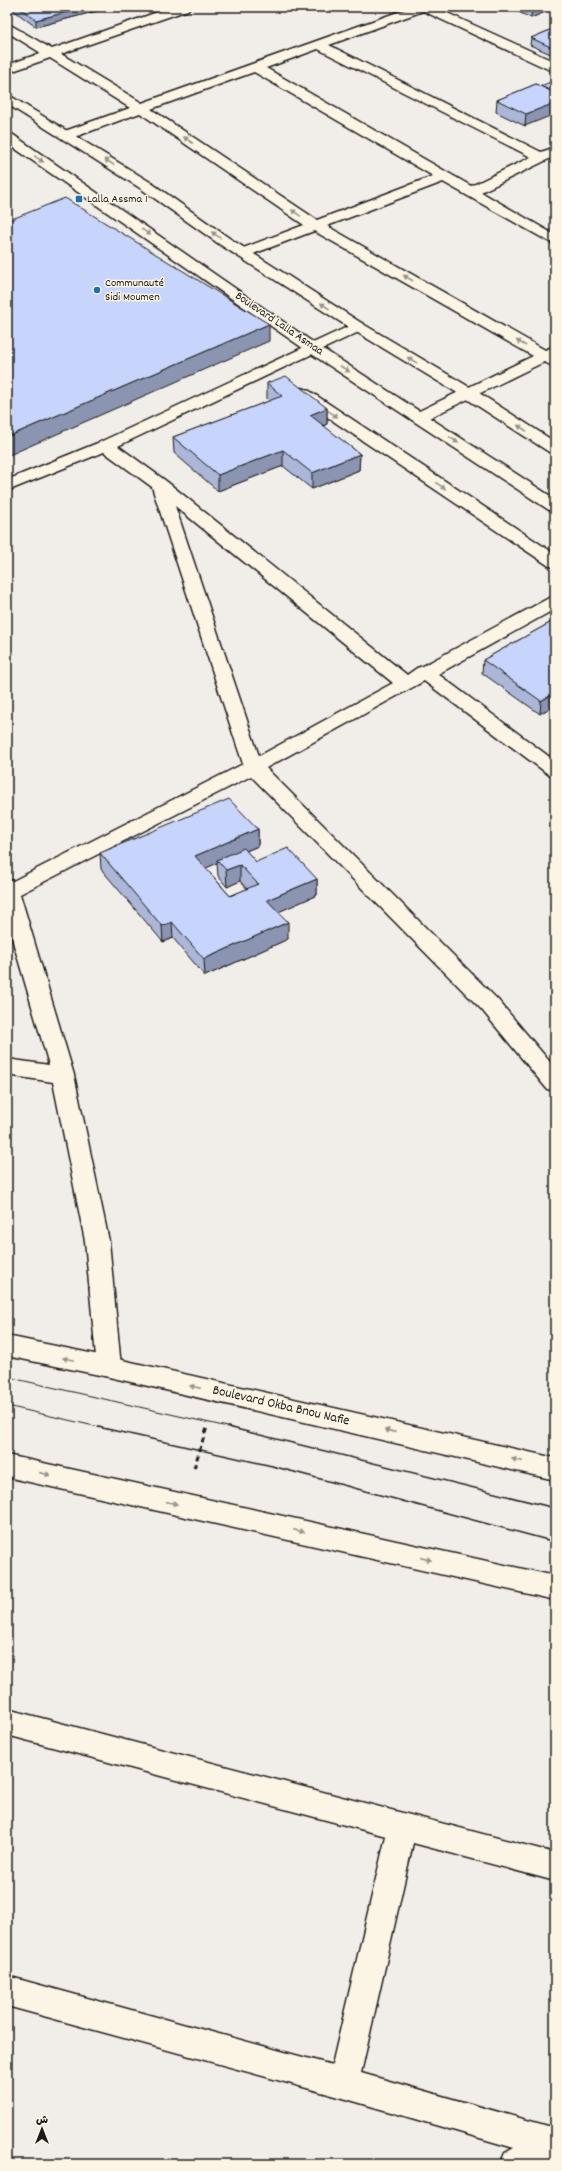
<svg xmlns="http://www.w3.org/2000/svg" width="562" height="2171" viewBox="0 0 562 2171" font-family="Dekko,'Playpen Sans Arabic',sans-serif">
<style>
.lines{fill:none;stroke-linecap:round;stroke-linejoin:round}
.minor-casing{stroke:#1c1c1c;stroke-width:3}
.major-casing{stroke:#1c1c1c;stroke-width:3}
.path{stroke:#1c1c1c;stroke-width:3;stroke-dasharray:5 4;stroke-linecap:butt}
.minor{fill:#fcf5e5;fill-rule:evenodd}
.major{fill:#fcf5e5;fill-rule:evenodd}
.tram-far1{stroke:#1c1c1c;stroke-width:1}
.tram{stroke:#1c1c1c;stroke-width:1.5}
.wall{fill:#abb6d8;stroke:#1c1c1c;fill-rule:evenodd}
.shaded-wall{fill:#8b94b0;stroke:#1c1c1c}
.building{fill:#c7d4fb;stroke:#1c1c1c}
.oneway{fill:#97938b}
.poi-dot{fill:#1f6fb2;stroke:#fcf5e5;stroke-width:1.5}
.labels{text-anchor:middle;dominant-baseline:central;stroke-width:3;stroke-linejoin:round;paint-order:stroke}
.far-poi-label{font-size:12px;fill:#1c1c1c;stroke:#fcf5e5;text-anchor:start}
.far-street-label{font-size:12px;fill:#1c1c1c;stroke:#fcf5e5}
.street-label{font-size:14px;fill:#1c1c1c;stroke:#fcf5e5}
</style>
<rect width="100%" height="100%" fill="#f1eee9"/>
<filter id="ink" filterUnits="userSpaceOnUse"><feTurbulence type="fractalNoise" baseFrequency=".025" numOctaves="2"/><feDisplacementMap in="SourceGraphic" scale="8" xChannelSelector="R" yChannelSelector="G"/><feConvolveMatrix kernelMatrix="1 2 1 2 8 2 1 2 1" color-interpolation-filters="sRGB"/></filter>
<g filter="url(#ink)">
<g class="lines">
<defs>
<path id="minor" d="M 172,7 L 190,7 L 188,10 L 61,54 L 142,103 L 412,7 L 434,7 L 555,62 L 555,71 L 550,70 L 423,11 L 329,45 L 541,152 L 550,149 L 555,150 L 555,156 L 481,192 L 555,235 L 555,245 L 443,182 L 327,226 L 545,350 L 555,346 L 555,367 L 544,362 L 425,420 L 413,420 L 411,417 L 413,414 L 533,356 L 314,231 L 248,256 L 238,256 L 236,253 L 238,250 L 304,225 L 140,113 L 72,138 L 62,138 L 60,135 L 62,132 L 130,108 L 50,58 L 7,73 L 7,65 L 41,53 L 7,32 L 7,23 L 52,49 ZM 318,49 L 531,157 L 471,186 L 266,68 ZM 254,72 L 433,176 L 317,220 L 151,109 Z
M 358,322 L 363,324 L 366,327 L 363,330 L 118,446 L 166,481 L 407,675 L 417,668 L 423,666 L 549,598 L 555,597 L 555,609 L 438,674 L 555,761 L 555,776 L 548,774 L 424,681 L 266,768 L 498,1000 L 555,1068 L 555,1091 L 547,1089 L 482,1010 L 251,776 L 20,894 L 74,1075 L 109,1241 L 121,1367 L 118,1374 L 109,1377 L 100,1374 L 97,1367 L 85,1241 L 53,1082 L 7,1075 L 7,1059 L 49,1065 L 7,921 L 7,879 L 13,881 L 243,764 L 152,487 L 104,452 L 7,491 L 7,480 L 100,442 ZM 175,506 L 393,683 L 259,756 Z
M 302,388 L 308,390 L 555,554 L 555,567 L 549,566 L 296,396 L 294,393 L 296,390 Z
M 7,1709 L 555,1853 L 555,1881 L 413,1843 L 361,2073 L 555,2128 L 555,2160 L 547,2164 L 500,2164 L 505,2153 L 514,2148 L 343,2098 L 7,2006 L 7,1976 L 332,2065 L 386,1836 L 7,1735 Z"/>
<path id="major" d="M 7,94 L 150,182 L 229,238 L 363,324 L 476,391 L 555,442 L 555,454 L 549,452 L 464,397 L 353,330 L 219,244 L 140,188 L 7,104 Z
M 7,133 L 12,134 L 317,345 L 555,499 L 555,511 L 549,510 L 307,351 L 7,143 Z
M 7,1336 L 109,1357 L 555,1458 L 555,1480 L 109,1377 L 7,1356 Z
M 7,1455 L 555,1576 L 555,1600 L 7,1477 Z"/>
</defs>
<use href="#minor" class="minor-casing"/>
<use href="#major" class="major-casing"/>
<path class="path" d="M 194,1468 L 207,1427"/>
<use href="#minor" class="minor"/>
<use href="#major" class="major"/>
<path class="tram-far1" d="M 7,1377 L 232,1428
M 7,1406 L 103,1428"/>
<path class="tram" d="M 98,1427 L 272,1466 L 555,1542
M 228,1427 L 555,1508"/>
</g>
<path class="wall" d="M 9,7 L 112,7 L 36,27 Z
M 508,7 L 555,7 L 531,18 Z
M 555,28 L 555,56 L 530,45 L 531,38 Z
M 536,84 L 525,126 L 496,112 L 497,100 Z
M 267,383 L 327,408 L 327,424 L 323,426 L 360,454 L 359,470 L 312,489 L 283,466 L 218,491 L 174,453 L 173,437 L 269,401 L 267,399 Z
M 555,620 L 540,714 L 482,673 L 483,660 Z
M 258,829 L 258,846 L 246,851 L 256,862 L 317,879 L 317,895 L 278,912 L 288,939 L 205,976 L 173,938 L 163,942 L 101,869 L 100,853 ZM 217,863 L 218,876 L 227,887 L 240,881 L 247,889 L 230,896 L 206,868 Z"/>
<path class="shaded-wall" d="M 86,7 L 112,7 L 36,27 L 36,20 Z
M 532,7 L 555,7 L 555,8 L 531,18 Z
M 555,103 L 555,114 L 525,126 L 526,114 Z
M 269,324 L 269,341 L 7,456 L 7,437 Z
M 327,408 L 327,424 L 310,431 L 310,415 Z
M 283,450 L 283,466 L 218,491 L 218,475 Z
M 360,454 L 359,470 L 312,489 L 312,473 Z
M 555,693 L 555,705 L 540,714 L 541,701 Z
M 258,829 L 258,846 L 219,862 L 217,860 L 217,863 L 196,873 L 195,856 Z
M 240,865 L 240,881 L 227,887 L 226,870 Z
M 317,879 L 317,895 L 267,917 L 267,900 Z
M 172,922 L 173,938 L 163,942 L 162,926 Z
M 288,922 L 288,939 L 205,976 L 204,959 Z"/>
<path class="building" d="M 18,7 L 86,7 L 36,20 Z
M 555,28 L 555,49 L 531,38 Z
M 555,80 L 555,93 L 541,86 Z
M 536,84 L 555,93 L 555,103 L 526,114 L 497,100 Z
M 65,198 L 269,324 L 7,437 L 7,221 Z
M 286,376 L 327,408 L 310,415 L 360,454 L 312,473 L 283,450 L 218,475 L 173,437 L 282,396 L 267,383 Z
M 555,620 L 555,693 L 541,701 L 483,660 Z
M 229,799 L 258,829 L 195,856 L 230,896 L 258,884 L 240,865 L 226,870 L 217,860 L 244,848 L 256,862 L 288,848 L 317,879 L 267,900 L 288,922 L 204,959 L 172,922 L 162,926 L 100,853 Z"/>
<defs><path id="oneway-solid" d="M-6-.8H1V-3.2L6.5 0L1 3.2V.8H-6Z"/></defs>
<g class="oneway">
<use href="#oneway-solid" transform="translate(188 140) rotate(-146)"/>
<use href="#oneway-solid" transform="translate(39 159) rotate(34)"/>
<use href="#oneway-solid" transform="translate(109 162) rotate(-148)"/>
<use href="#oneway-solid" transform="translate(296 213) rotate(-146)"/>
<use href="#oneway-solid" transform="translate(146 232) rotate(35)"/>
<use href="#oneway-solid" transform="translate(216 235) rotate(-145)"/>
<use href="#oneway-solid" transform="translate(408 278) rotate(-150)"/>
<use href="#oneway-solid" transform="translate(325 306) rotate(-147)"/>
<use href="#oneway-solid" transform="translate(521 343) rotate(-150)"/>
<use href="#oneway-solid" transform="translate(412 360) rotate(-149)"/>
<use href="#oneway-solid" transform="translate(345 369) rotate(33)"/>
<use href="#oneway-solid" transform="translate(333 414) rotate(34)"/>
<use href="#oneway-solid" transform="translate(522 428) rotate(-147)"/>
<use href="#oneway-solid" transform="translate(454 440) rotate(33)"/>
<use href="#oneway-solid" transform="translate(441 486) rotate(34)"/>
<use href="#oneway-solid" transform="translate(68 1359) rotate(-168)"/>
<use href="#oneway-solid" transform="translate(195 1387) rotate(-167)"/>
<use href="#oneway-solid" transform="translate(390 1431) rotate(-167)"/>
<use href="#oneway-solid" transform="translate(517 1460) rotate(-167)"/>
<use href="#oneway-solid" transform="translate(45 1474) rotate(13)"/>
<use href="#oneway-solid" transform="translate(172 1503) rotate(13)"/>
<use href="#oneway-solid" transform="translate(299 1531) rotate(13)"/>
<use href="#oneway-solid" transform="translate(426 1559) rotate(13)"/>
</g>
</g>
<g class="poi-dot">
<rect x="75" y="195" width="8" height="8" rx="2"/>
<circle cx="97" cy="290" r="4"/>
</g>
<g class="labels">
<g class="far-poi-label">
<text x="87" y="199">Lalla Assma 1</text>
<text x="105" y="283">Communauté<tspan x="105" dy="14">Sidi Moumen</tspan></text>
</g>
<g class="far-street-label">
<text transform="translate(279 324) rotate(34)">Boulevard Lalla Asmaa</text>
</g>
<g class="street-label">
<text transform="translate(281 1406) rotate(13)">Boulevard Okba Bnou Nafie</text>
</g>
</g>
<rect width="562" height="2171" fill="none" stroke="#fcf5e5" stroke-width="24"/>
<rect x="12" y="12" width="538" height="2147" fill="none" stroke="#1c1c1c" stroke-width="1.5" filter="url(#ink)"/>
<g transform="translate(42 2129)" stroke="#fcf5e5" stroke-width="3" paint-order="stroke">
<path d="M0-3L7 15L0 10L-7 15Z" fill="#1c1c1c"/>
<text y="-6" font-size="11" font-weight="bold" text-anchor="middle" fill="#1c1c1c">ش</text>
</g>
</svg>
